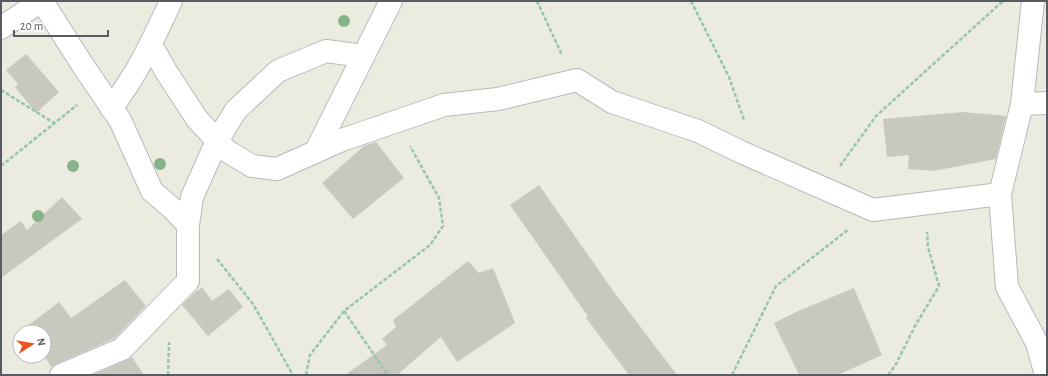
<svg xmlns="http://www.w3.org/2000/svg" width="1048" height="376" viewBox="0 0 1048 376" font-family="'Alegreya Sans',sans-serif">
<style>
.building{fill:#c9c8bf}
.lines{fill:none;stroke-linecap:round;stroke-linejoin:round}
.minor-casing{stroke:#b7b9bf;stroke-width:24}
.path{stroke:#94c6aa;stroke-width:2.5;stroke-dasharray:4 2;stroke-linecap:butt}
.minor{stroke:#fff;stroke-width:22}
.tree{fill:#86b38a}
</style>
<rect width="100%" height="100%" fill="#ecebdf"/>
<path class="building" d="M 26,54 L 59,92 L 36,113 L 15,87 L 18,84 L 6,70 Z
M 963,112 L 1006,116 L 996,159 L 933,171 L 908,169 L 909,155 L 887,157 L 883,119 Z
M 376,142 L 404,178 L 353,219 L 322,183 L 364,146 Z
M 539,185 L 614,292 L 677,375 L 629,375 L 586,318 L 588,316 L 572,294 L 572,292 L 571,292 L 510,205 Z
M 62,197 L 82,219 L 1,278 L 1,235 L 21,221 L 27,230 Z
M 468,261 L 479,273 L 493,268 L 515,323 L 457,362 L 441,337 L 397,375 L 345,375 L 387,345 L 382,339 L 396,327 L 393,320 Z
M 125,280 L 146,306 L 115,338 L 56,364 L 51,367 L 44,355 L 44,332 L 29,332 L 26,327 L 59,302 L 71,318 Z
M 202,287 L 212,301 L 229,289 L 243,307 L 208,336 L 182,305 L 194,293 Z
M 854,288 L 882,355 L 838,375 L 799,375 L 774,323 L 796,312 Z
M 132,357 L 144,375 L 93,375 L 127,360 Z"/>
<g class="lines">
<defs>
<path id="minor" d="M 42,1 L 82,64 L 120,120 L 152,191 L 173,209 L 188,225 L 188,281 L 122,349 L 61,375
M 1033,1 L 1022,104 L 1000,194 L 1007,287 L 1037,343 L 1046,375
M 1,28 L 41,1
M 151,45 L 167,73 L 197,119 L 227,151 L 252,166 L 277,169 L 342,140 L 444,105 L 498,99 L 577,80 L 612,102 L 698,131 L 741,152 L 873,210 L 1000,194
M 1022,104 L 1047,103
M 111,108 C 137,75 154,38 171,1
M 316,151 L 391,1
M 188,225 L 192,197 L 217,141 L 236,110 L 278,71 L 326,51 L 363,56"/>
</defs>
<use href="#minor" class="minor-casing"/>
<path class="path" d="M 537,1 L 562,55
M 691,1 L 729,77 L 744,120
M 1,90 L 54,123
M 1,166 L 77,105
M 840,166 L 876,116 L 1003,1
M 217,259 L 253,304 L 293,375
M 344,311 L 388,375
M 168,375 L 169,342
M 306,375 L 310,355 L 344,311 L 430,245 L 443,226 L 439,198 L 410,146
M 732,375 L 776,286 L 849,229
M 888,375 L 895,366 L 915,326 L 939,286 L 928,247 L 927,232"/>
<use href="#minor" class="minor"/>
</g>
<g class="tree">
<circle cx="344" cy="21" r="6"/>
<circle cx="160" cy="164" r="6"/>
<circle cx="73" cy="166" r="6"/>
<circle cx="38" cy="216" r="6"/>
</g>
<rect width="1048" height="376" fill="none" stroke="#585b61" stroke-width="4"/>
<g transform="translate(32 344) rotate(78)"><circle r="19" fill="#ffffff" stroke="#bcbdc0"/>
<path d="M0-3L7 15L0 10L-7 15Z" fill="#ec5426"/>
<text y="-6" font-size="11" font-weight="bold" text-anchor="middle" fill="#585b61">N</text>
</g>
<path d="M14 30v6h94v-6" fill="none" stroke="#585b61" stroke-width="2"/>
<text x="20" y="30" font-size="12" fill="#585b61" stroke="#ffffff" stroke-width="3" paint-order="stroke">20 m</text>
</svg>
